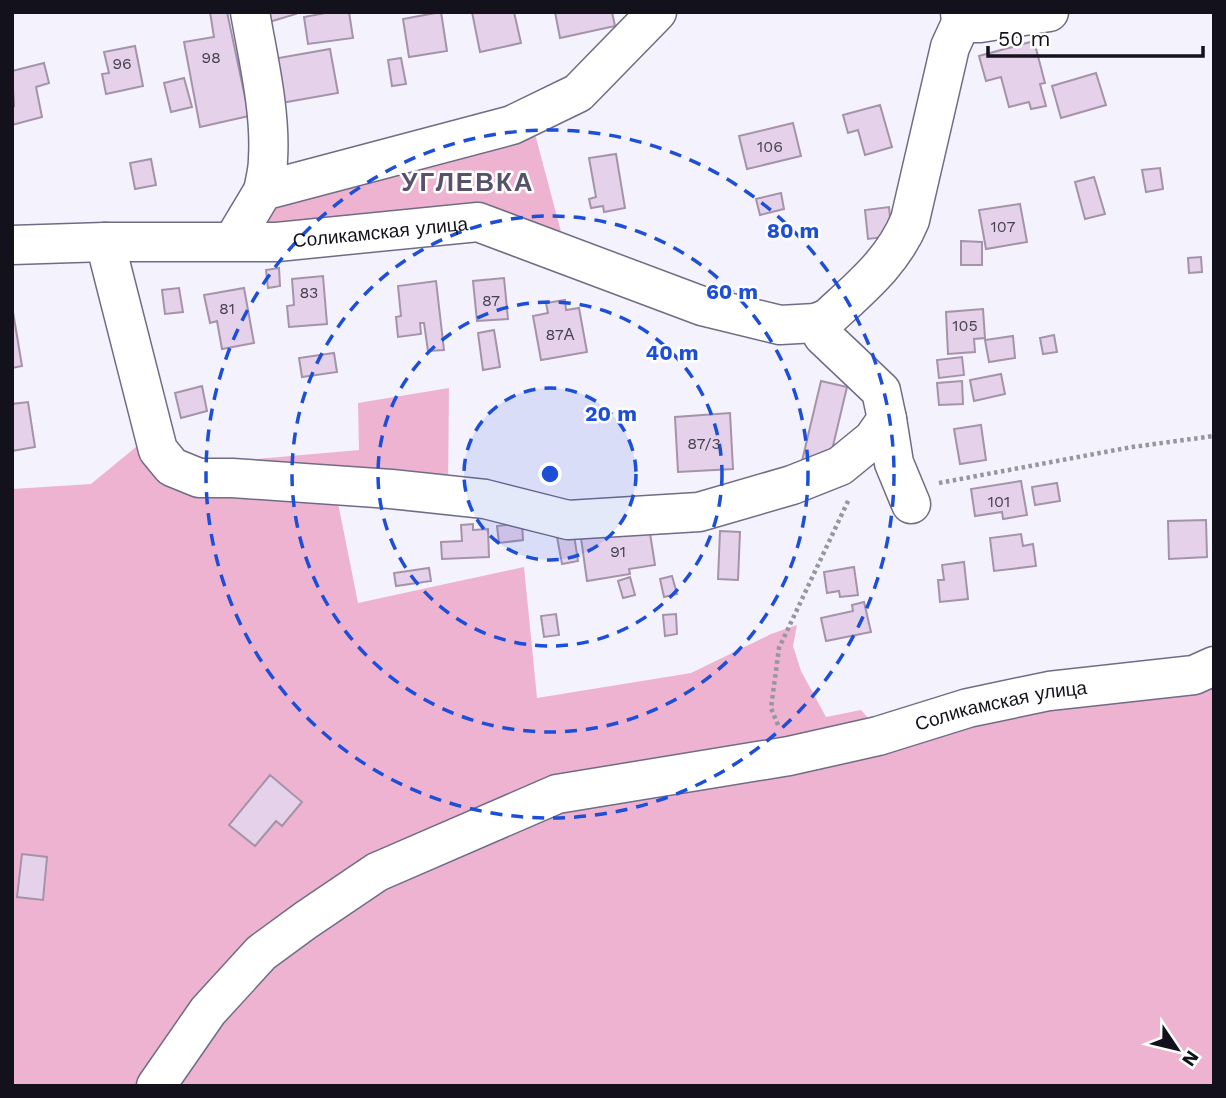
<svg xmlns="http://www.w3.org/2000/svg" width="1226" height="1098" viewBox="0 0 1226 1098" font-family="'Work Sans',sans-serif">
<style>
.green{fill:#eeb3d1}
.building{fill:#e5d2ea;stroke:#a593aa;stroke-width:2}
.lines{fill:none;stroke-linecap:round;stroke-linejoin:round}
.minor-casing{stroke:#6f6c85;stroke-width:41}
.path{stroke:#9795a0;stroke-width:4.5;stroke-dasharray:3.5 3.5;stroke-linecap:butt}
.minor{stroke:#fff;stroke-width:38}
.ring{fill:none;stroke:#1d4ed8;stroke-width:3.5;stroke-dasharray:12 9}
.labels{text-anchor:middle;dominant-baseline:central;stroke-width:5;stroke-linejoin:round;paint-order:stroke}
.number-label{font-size:16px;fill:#48414f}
.street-label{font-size:19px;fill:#13111b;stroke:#fff}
.district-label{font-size:26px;font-weight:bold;letter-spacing:2px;fill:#55526a;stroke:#fff}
.centre{fill:#1d4ed8;stroke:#fff;stroke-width:3.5}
.ring-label{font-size:21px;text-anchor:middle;font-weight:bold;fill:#1d4ed8;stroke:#fff;stroke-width:5;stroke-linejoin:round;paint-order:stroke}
</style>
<rect width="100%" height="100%" fill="#f3f2fd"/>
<path class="green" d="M 531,119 L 564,243 L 256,234 L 267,205 Z
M 449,388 L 448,489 L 337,498 L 358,603 L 524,567 L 537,698 L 691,673 L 771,634 L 797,625 L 793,646 L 801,671 L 826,717 L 861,710 L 877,728 L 1214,657 L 1214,1086 L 12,1086 L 12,489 L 91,484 L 142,442 L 198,464 L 359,450 L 358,403 Z"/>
<path class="building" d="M 210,12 L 227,12 L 249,116 L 200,127 L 184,42 L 214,37 Z
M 263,12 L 295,12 L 296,14 L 266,23 Z
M 349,12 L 353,38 L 308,44 L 304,17 L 331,12 Z
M 441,12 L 447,51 L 409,57 L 403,19 Z
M 472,12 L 514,12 L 521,43 L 480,52 Z
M 555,12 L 612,12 L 615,26 L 560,38 Z
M 1034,41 L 1045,83 L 1040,84 L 1046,106 L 1031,109 L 1029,102 L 1009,107 L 1001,77 L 986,81 L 979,56 Z
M 135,46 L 143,86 L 106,94 L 102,74 L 109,73 L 104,52 Z
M 330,49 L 338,93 L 281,103 L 273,59 Z
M 401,58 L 406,84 L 392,86 L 388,60 Z
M 44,63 L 49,83 L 36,87 L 42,117 L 12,125 L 12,106 L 14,106 L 12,71 Z
M 1096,73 L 1106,105 L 1061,118 L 1052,86 Z
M 184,78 L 192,107 L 171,112 L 164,83 Z
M 880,105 L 892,147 L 865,155 L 858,130 L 848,133 L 843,115 Z
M 793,123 L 801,156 L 747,169 L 739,136 Z
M 616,154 L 625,208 L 604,212 L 603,206 L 591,208 L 589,199 L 596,197 L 589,158 Z
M 151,159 L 156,185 L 135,189 L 130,163 Z
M 1160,168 L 1163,189 L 1146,192 L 1142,170 Z
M 1094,177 L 1105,214 L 1085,219 L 1075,182 Z
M 781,193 L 784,209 L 760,215 L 756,199 Z
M 1020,204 L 1027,242 L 986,249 L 979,210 Z
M 889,207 L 892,236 L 868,239 L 865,210 Z
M 961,241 L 982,242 L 982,265 L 961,265 Z
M 1201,257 L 1202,272 L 1189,273 L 1188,258 Z
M 279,268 L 280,286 L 268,288 L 266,270 Z
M 323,276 L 327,324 L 289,327 L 287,306 L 294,305 L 292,279 Z
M 504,278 L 508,319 L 477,321 L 473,281 Z
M 436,281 L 444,350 L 428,351 L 424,323 L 420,323 L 421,334 L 398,337 L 396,317 L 401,316 L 398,286 Z
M 179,288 L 183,312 L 165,314 L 162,290 Z
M 244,288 L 254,343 L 222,349 L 217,321 L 210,323 L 204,295 Z
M 565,300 L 566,310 L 579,308 L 587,352 L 541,360 L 533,316 L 548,313 L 546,303 Z
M 12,306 L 22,366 L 12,368 Z
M 983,309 L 985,338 L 974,339 L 975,352 L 948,354 L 946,312 Z
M 494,330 L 500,367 L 483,370 L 478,333 Z
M 1054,335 L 1057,352 L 1043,354 L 1040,338 Z
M 1013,336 L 1015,358 L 989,362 L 985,340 Z
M 334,353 L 337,372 L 302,377 L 299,358 Z
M 962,357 L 964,375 L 939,378 L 937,360 Z
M 1001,374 L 1005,394 L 974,401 L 970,380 Z
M 821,381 L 847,387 L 828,467 L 802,461 Z
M 962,381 L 963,404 L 939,405 L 937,383 Z
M 202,386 L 207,411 L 181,418 L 175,393 Z
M 28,402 L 35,447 L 12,451 L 12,404 Z
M 730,413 L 733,469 L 678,472 L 675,417 Z
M 981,425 L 986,460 L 960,464 L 954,429 Z
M 1021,481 L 1027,515 L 1003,519 L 1002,512 L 975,516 L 971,489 Z
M 1057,483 L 1060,501 L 1035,505 L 1032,487 Z
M 1206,520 L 1207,557 L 1169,559 L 1168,521 Z
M 522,523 L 523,540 L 499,543 L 497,526 Z
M 473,524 L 473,530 L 488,529 L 489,557 L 442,559 L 441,542 L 462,541 L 461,525 Z
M 649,527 L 655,565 L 629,569 L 630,574 L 587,581 L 581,538 Z
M 720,531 L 740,532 L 738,580 L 718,579 Z
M 1021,534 L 1023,546 L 1033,544 L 1036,566 L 994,571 L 990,538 Z
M 574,535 L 578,561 L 562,564 L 557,537 Z
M 964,562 L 968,599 L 940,602 L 938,580 L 944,580 L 942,565 Z
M 854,567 L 858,595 L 840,597 L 839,591 L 827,593 L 824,572 Z
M 429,568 L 431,581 L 396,586 L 394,573 Z
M 672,576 L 677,594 L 664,597 L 660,579 Z
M 630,577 L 635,595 L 623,598 L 618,581 Z
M 864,602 L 871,632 L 826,641 L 821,618 L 853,611 L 852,605 Z
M 556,614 L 559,635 L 544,637 L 541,616 Z
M 676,614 L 677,634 L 665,636 L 663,615 Z
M 270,775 L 302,802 L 282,826 L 276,821 L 255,846 L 229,825 Z
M 22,854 L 47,857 L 43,900 L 17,897 Z"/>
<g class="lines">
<defs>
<g id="minor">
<path d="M 250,12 C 258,58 271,112 268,159 C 268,170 265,181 263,191"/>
<path d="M 961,23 L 980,23 L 1049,12"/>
<path d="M 233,241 L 263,191 L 512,125 L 578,93 L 657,12"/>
<path d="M 105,242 L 158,450 L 172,467 L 199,478 L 232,478 L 391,489 L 485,499 L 568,520 L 699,512 L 792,485 L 840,466 L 873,439 L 887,419 L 894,463 L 911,504"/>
<path id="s1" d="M 12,245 L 105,242 L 277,242 L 478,222 L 702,306 L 780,325 L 816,323 L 828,318 C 860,288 893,262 910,220 L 950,47 L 961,23 L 960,12"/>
<path d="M 816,323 L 823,336 L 881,391 L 887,419"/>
<path id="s2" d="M 156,1086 L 208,1011 L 261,953 L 306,920 L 377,872 L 557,794 L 789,756 L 878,736 L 968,708 L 1049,691 L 1194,675 L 1214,666"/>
</g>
</defs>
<use href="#minor" class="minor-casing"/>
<path class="path" d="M 939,483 L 1132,447 L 1214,436
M 778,725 L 771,708 L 779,648 L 849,499"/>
<use href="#minor" class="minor"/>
</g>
<circle cx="550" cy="474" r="86" fill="#1d4ed8" fill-opacity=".12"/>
<g class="ring">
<circle cx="550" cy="474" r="86"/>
<circle cx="550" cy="474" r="172"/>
<circle cx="550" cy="474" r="258"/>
<circle cx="550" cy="474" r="344"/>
</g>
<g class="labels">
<g class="number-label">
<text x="211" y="57">98</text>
<text x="122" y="63">96</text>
<text x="770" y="146">106</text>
<text x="1003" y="226">107</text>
<text x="309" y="292">83</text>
<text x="491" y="300">87</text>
<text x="227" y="308">81</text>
<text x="965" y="325">105</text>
<text x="560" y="334">87А</text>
<text x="704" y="443">87/3</text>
<text x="999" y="501">101</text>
<text x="618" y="551">91</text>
</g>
<g class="street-label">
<text stroke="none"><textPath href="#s1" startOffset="369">Соликамская улица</textPath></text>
<text stroke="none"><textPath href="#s2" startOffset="961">Соликамская улица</textPath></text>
</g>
<g class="district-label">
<text x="468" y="182">УГЛЕВКА</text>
</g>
</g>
<circle cx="550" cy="474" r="10" class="centre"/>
<g class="ring-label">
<text x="793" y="238">80 m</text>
<text x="732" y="299">60 m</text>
<text x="672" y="360">40 m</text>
<text x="611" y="421">20 m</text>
</g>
<rect width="1226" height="1098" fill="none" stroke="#13111b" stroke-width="28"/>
<g transform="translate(1177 1049) rotate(125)" stroke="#ffffff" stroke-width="5" paint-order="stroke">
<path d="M0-5L12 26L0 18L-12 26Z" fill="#13111b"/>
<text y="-10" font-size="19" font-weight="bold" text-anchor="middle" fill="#13111b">N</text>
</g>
<path d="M988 46v10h215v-10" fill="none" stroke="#13111b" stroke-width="3.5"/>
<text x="998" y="46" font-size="21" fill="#13111b" stroke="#ffffff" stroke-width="5" paint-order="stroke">50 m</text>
</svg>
